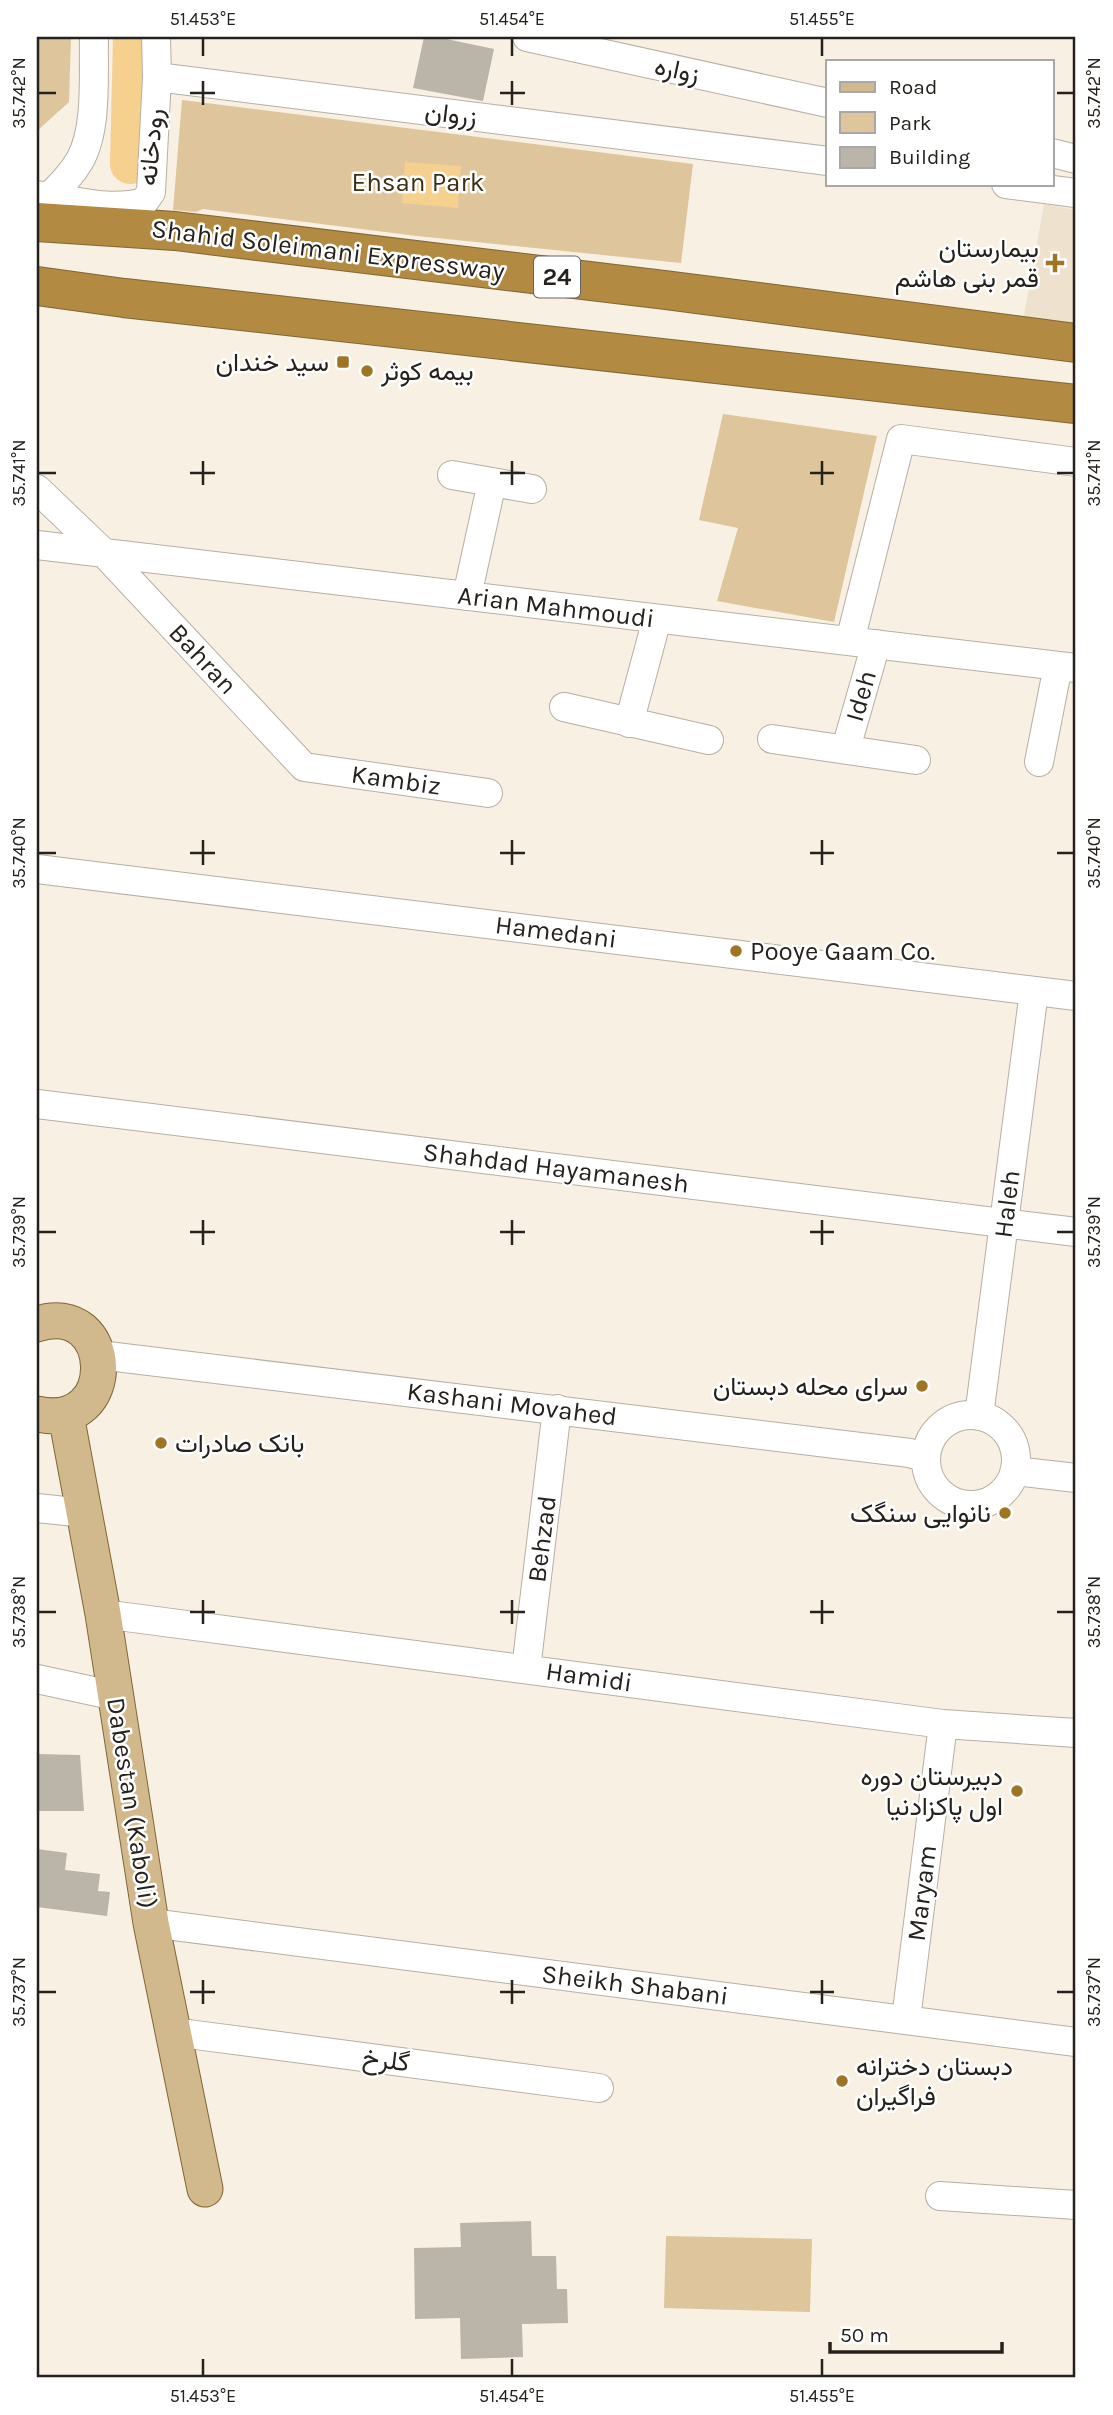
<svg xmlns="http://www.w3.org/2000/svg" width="1113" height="2415" viewBox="0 0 1113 2415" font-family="Karla,Vazirmatn,sans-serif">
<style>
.built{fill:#eee2cf}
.green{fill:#dec59b}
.water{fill:#f6d08f}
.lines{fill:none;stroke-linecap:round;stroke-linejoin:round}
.river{stroke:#f6d08f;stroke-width:40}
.building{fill:#bbb4a8}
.minor-casing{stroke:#b6afa3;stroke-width:30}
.major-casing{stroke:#816635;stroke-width:37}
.highway-casing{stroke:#816635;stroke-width:40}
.minor{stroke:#fff;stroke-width:28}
.major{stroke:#d1b98d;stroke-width:35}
.highway{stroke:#b28a41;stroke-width:38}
.ticks{fill:none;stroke:#25221e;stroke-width:2.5}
.poi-dot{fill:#9f7524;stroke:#fff;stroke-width:2.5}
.labels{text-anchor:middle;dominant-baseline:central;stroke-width:5;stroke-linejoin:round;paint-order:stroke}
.shield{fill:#fff;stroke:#666462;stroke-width:2}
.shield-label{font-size:24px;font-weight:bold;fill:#25221e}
.street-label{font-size:26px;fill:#25221e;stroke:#fff}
.park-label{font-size:26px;fill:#3e2f12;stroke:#fff}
.poi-label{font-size:26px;fill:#25221e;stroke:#fff;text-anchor:end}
.neatline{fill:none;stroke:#25221e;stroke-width:2.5}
.ticks-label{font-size:18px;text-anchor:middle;fill:#25221e}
</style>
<rect width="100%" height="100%" fill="#f7f0e3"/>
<path class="built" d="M 1044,204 L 1076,210 L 1076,326 L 1024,316 Z"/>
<path class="green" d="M 37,37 L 71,37 L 69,102 L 37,131 Z
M 182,100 L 693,164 L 681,263 L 417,236 L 203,209 L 196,212 L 173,210 Z
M 723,414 L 877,436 L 834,622 L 717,601 L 738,528 L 699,520 Z
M 666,2236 L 812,2239 L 810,2312 L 664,2308 Z"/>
<path class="water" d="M 405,162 L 461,166 L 458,208 L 402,203 Z"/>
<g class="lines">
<path class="river" d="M 130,164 L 133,37"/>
</g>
<path class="building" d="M 424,37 L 437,37 L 494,49 L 483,101 L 413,88 Z
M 37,1754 L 80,1755 L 84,1811 L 37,1811 Z
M 37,1849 L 67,1853 L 65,1870 L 100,1874 L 98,1891 L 110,1892 L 107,1916 L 37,1907 Z
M 531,2221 L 532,2256 L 556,2256 L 557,2289 L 567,2289 L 568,2323 L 522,2324 L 523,2357 L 461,2359 L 460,2318 L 415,2319 L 414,2248 L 461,2247 L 460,2223 Z"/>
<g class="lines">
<defs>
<path id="minor" d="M 527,37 L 828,103
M 157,77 L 828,161
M 1052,153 L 1076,159
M 1006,184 L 1076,193
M 37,195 L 49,197 C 61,185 72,174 80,160 C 98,128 93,73 94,37
M 49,197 C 81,202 113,211 144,202 L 151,192 L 157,77 L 156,37
M 452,475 L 532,489
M 37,489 L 103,552 L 304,767 L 488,793
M 37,545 L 1076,668
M 467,596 L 492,482
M 850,641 L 901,439 L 1076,462
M 564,707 L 709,740
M 629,723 L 657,619
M 772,739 L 916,760
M 846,748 L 876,644
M 1039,762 L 1058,666
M 37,869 L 1076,996
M 37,1104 L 1076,1232
M 99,1355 L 910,1453 L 925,1458
M926 1460a45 45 0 1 1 90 0a45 45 0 1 1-90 0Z
M 979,1416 L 1034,991
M 1015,1471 L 1076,1478
M 37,1508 L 84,1513
M 103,1614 L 943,1724 L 1076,1733
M 526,1669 L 557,1409
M 37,1679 L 116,1696
M 151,1923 L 1076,2042
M 906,2019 L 943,1724
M 173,2032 L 599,2088
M 940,2196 L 1076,2205"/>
<path id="major" d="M 37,1324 C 116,1298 122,1433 37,1414
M 66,1415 L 103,1614 L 151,1923 L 205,2189"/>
<path id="highway" d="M 37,222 L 175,231 L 665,290 L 1076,343
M 37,286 L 124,298 L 1076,404"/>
</defs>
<use href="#minor" class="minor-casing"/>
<use href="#major" class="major-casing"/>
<use href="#highway" class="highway-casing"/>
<use href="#minor" class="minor"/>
<use href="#major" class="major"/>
<use href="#highway" class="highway"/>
</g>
<path class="ticks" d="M 203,38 L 203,56M 512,38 L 512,56M 822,38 L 822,56M 203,81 L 203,105M 512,81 L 512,105M 38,93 L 56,93M 190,93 L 215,93M 500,93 L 525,93M 1057,93 L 1074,93M 203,461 L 203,485M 512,461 L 512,485M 822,461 L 822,485M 38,473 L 56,473M 190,473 L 215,473M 500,473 L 525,473M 810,473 L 834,473M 1057,473 L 1074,473M 203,840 L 203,865M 512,840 L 512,865M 822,840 L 822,865M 38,853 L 56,853M 190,853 L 215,853M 500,853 L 525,853M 810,853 L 834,853M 1057,853 L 1074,853M 203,1220 L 203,1245M 512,1220 L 512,1245M 822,1220 L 822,1245M 38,1232 L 56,1232M 190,1232 L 215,1232M 500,1232 L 525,1232M 810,1232 L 834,1232M 1057,1232 L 1074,1232M 203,1600 L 203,1624M 512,1600 L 512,1624M 822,1600 L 822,1624M 38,1612 L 56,1612M 190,1612 L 215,1612M 500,1612 L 525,1612M 810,1612 L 834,1612M 1057,1612 L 1074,1612M 203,1980 L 203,2004M 512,1980 L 512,2004M 822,1980 L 822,2004M 38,1992 L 56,1992M 190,1992 L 215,1992M 500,1992 L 525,1992M 810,1992 L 834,1992M 1057,1992 L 1074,1992M 203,2359 L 203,2376M 512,2359 L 512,2376M 822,2359 L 822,2376"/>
<g class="poi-dot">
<path d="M1051.5 252.5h7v7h7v7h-7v7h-7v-7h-7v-7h7z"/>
<rect x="336" y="355" width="14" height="14" rx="3.5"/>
<circle cx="367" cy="371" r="7"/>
<circle cx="736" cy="951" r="7"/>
<circle cx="922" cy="1386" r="7"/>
<circle cx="161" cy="1443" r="7"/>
<circle cx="1005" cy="1513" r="7"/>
<circle cx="1017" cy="1791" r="7"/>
<circle cx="842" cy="2081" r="7"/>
</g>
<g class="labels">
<rect class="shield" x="534" y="256.5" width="46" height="41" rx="5"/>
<g class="shield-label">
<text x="557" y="277">24</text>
</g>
<g class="street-label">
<text transform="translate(677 70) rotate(12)">زواره</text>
<text transform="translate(451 114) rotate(7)">زروان</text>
<text transform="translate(151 147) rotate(-85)">رودخانه</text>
<text transform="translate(328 250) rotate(7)">Shahid Soleimani Expressway</text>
<text transform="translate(556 607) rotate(7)">Arian Mahmoudi</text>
<text transform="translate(203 659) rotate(47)">Bahran</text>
<text transform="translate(861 696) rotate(-74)">Ideh</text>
<text transform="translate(396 780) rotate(8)">Kambiz</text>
<text transform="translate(556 932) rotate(7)">Hamedani</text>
<text transform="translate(556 1168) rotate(7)">Shahdad Hayamanesh</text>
<text transform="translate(1007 1204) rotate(-83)">Haleh</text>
<text transform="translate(512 1404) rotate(7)">Kashani Movahed</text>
<text transform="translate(542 1539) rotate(-83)">Behzad</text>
<text transform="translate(589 1677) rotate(8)">Hamidi</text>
<text transform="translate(132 1803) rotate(81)">Dabestan (Kaboli)</text>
<text transform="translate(922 1893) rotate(-83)">Maryam</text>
<text transform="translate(635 1985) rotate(7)">Sheikh Shabani</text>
<text transform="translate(386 2060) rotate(7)">گلرخ</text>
</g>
<g class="park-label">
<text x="418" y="182">Ehsan Park</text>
</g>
<g class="poi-label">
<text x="1039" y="248">بیمارستان<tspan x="1039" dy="30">قمر بنی هاشم</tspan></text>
<text x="329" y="362">سید خندان</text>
<text x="381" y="371" text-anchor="start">بیمه کوثر</text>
<text x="750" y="951" text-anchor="start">Pooye Gaam Co.</text>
<text x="908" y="1386">سرای محله دبستان</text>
<text x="175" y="1443" text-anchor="start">بانک صادرات</text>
<text x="991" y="1513">نانوایی سنگک</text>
<text x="1003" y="1776">دبیرستان دوره<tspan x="1003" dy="30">اول پاکزادنیا</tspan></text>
<text x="856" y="2066" text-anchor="start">دبستان دخترانه<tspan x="856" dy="30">فراگیران</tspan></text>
</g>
</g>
<rect width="1113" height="2415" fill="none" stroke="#ffffff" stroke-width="77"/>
<rect x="826" y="60" width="228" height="126" fill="#ffffff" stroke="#a8a7a5" stroke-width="2"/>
<rect x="840" y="82" width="35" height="10" fill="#d1b98d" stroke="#a8a7a5" stroke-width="2"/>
<text x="889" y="94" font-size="21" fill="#25221e">Road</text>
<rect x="840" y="112" width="35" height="21" fill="#dec59b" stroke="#a8a7a5" stroke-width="2"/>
<text x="889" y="130" font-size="21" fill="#25221e">Park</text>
<rect x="840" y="147" width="35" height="21" fill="#bbb4a8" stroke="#a8a7a5" stroke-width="2"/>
<text x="889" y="164" font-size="21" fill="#25221e">Building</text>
<path d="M830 2342v10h172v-10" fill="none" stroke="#25221e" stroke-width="3.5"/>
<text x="840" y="2342" font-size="21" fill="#25221e" stroke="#ffffff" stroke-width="5" paint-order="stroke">50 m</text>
<rect x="38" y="38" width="1036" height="2338" class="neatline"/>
<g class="ticks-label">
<text x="203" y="25">51.453°E</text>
<text x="512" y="25">51.454°E</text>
<text x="822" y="25">51.455°E</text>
<text transform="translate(19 93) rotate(-90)" y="6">35.742°N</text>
<text transform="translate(1094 93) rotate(-90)" y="6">35.742°N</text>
<text transform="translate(19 473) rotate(-90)" y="6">35.741°N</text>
<text transform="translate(1094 473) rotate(-90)" y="6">35.741°N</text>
<text transform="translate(19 853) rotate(-90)" y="6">35.740°N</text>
<text transform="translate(1094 853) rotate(-90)" y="6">35.740°N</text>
<text transform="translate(19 1232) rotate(-90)" y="6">35.739°N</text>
<text transform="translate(1094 1232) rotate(-90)" y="6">35.739°N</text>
<text transform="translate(19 1612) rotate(-90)" y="6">35.738°N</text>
<text transform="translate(1094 1612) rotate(-90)" y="6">35.738°N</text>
<text transform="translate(19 1992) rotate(-90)" y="6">35.737°N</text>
<text transform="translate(1094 1992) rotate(-90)" y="6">35.737°N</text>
<text x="203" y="2402">51.453°E</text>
<text x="512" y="2402">51.454°E</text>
<text x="822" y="2402">51.455°E</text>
</g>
</svg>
